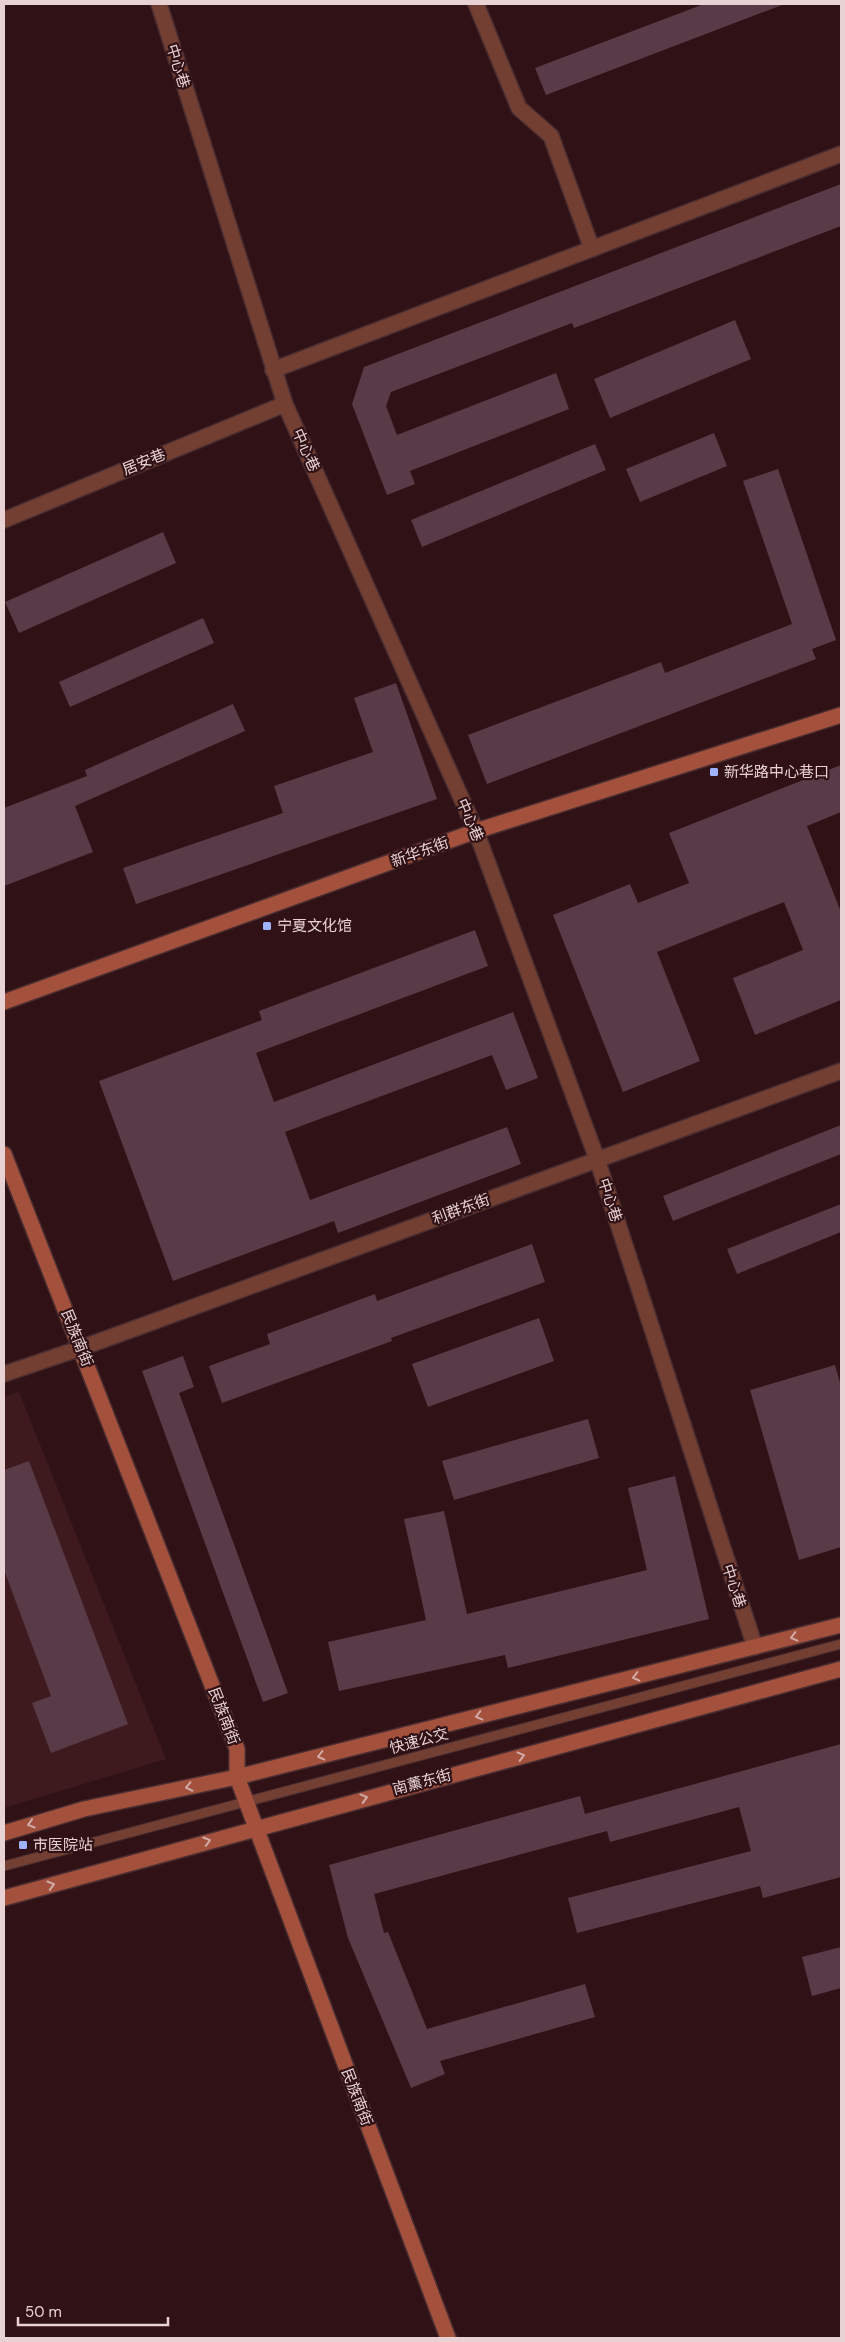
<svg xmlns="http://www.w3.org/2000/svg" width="845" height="2342" viewBox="0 0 845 2342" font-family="'DM Sans','Noto Sans SC',sans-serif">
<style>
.built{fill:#3e1a1f}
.building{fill:#593a47}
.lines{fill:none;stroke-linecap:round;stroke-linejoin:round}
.lane-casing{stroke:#4a2d30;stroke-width:11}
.street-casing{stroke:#4a2d30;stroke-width:18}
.secondary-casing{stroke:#4a2d30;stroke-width:18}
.lane{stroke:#733f33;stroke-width:9}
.street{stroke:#733f33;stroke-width:15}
.secondary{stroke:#a3503d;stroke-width:15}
.oneway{stroke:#d3aba6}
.poi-dot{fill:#9fb3fd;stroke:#301216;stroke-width:2}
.labels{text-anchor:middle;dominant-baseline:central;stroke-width:4.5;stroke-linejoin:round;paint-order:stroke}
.street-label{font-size:15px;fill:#e8d2d3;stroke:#301216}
.poi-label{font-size:15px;fill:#e8d2d3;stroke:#301216;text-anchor:start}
</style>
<rect width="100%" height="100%" fill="#301216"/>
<path class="built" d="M 19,1392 L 166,1759 L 4,1808 L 4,1397 Z"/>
<path class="building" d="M 704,4 L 782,5 L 546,95 L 535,68 Z
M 841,184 L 841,226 L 574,328 L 572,323 L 391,392 L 386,406 L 397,435 L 556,373 L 569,409 L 410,471 L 415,484 L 387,495 L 352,404 L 364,367 Z
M 735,320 L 751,359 L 610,418 L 594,379 Z
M 714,433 L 727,466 L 640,502 L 626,469 Z
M 595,444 L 606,470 L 422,547 L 411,520 Z
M 778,469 L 836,640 L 812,649 L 816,659 L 487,784 L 468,735 L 661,662 L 665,673 L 792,624 L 743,481 Z
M 163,532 L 176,563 L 19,633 L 5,602 Z
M 203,618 L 214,643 L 70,707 L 59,682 Z
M 396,683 L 437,799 L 136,904 L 123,868 L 283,813 L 274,786 L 373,752 L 354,698 Z
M 233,704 L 245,731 L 75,806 L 93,852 L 4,886 L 4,808 L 87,776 L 85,770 Z
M 841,765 L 841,812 L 807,826 L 841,912 L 841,1000 L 755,1035 L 733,978 L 803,950 L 784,902 L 657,952 L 700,1061 L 623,1092 L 553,915 L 630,884 L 638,903 L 689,883 L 669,833 Z
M 475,930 L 488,966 L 256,1053 L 274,1102 L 513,1012 L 538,1078 L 506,1090 L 492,1055 L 285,1132 L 310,1200 L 507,1127 L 521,1164 L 338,1233 L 334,1221 L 173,1281 L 99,1081 L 262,1020 L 259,1011 Z
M 841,1125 L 841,1154 L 673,1221 L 663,1196 Z
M 841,1204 L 841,1232 L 737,1274 L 727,1249 Z
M 532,1244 L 545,1282 L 391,1338 L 392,1341 L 222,1403 L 209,1366 L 270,1344 L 267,1334 L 375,1294 L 377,1301 Z
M 539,1318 L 554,1361 L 428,1407 L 412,1364 Z
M 183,1356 L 194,1387 L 179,1393 L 288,1693 L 263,1702 L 142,1371 Z
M 835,1365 L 841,1386 L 841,1547 L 799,1560 L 750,1390 Z
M 588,1419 L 599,1458 L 454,1500 L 442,1461 Z
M 29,1461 L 128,1724 L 51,1753 L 32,1703 L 51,1696 L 4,1570 L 4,1470 Z
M 675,1476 L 709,1619 L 508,1668 L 505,1655 L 339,1691 L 328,1642 L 426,1620 L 404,1519 L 444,1511 L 467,1614 L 647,1570 L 628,1488 Z
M 841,1744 L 841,1877 L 763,1898 L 760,1886 L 577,1933 L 568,1898 L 751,1851 L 739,1807 L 610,1842 L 607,1831 L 374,1894 L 384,1933 L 388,1932 L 427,2029 L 585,1984 L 595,2017 L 440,2061 L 445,2074 L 411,2088 L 348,1938 L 329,1865 L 580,1796 L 585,1814 Z
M 841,1947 L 841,1988 L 812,1996 L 802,1957 Z"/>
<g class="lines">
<defs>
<path id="lane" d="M 4,1866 L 841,1644"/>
<path id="street" d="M 159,4 L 285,404 L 476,831 L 597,1159 L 755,1647
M 476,4 L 519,108 L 551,136 L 592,249
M 273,370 L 841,154
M 4,520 L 285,404
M 4,1374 L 81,1348 L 841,1071"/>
<path id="secondary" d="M 4,1002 L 476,831 L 841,715
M 4,1154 L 237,1749 L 237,1777 L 448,2338
M 4,1833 L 84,1809 L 237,1777 L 841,1625
M 4,1898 L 841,1669"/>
</defs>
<use href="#lane" class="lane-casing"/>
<use href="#street" class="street-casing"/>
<use href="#secondary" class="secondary-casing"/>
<use href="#lane" class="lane"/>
<use href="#street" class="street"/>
<use href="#secondary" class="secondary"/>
</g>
<defs><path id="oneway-chevron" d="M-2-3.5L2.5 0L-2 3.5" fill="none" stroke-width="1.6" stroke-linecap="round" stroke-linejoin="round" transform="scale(1.25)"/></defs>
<g class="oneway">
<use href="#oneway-chevron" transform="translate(794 1637) rotate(166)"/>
<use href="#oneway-chevron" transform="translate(636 1677) rotate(166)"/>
<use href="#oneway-chevron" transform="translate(479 1716) rotate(166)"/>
<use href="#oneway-chevron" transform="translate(321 1756) rotate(166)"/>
<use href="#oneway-chevron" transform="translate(521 1756) rotate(-15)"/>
<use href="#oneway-chevron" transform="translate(189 1787) rotate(168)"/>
<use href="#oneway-chevron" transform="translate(364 1798) rotate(-15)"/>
<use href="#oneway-chevron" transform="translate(31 1824) rotate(163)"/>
<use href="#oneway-chevron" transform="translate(207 1841) rotate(-16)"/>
<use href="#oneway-chevron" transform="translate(51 1885) rotate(-16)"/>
</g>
<g class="poi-dot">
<rect x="709" y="767" width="10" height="10" rx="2.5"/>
<rect x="262" y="921" width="10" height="10" rx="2.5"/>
<rect x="18" y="1840" width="10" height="10" rx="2.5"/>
</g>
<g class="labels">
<g class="street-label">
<text transform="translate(178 66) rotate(73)">中心巷</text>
<text transform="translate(306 450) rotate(66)">中心巷</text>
<text transform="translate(144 462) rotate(-22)">居安巷</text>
<text transform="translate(470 820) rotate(67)">中心巷</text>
<text transform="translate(420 852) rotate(-20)">新华东街</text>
<text transform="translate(610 1200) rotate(72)">中心巷</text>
<text transform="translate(461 1209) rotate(-20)">利群东街</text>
<text transform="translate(77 1338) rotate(68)">民族南街</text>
<text transform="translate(734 1586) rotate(72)">中心巷</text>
<text transform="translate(224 1716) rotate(69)">民族南街</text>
<text transform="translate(419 1741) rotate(-15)">快速公交</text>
<text transform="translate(422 1782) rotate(-15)">南薰东街</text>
<text transform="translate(357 2097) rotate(69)">民族南街</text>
</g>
<g class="poi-label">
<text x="724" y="772">新华路中心巷口</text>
<text x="277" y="926">宁夏文化馆</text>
<text x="33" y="1845">市医院站</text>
</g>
</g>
<rect width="845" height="2342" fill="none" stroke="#e8d2d3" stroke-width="10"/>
<path d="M18 2317v8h150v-8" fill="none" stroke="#e8d2d3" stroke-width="2.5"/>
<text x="25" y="2317" font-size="15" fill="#e8d2d3" stroke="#301216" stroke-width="4" paint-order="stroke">50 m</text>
</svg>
